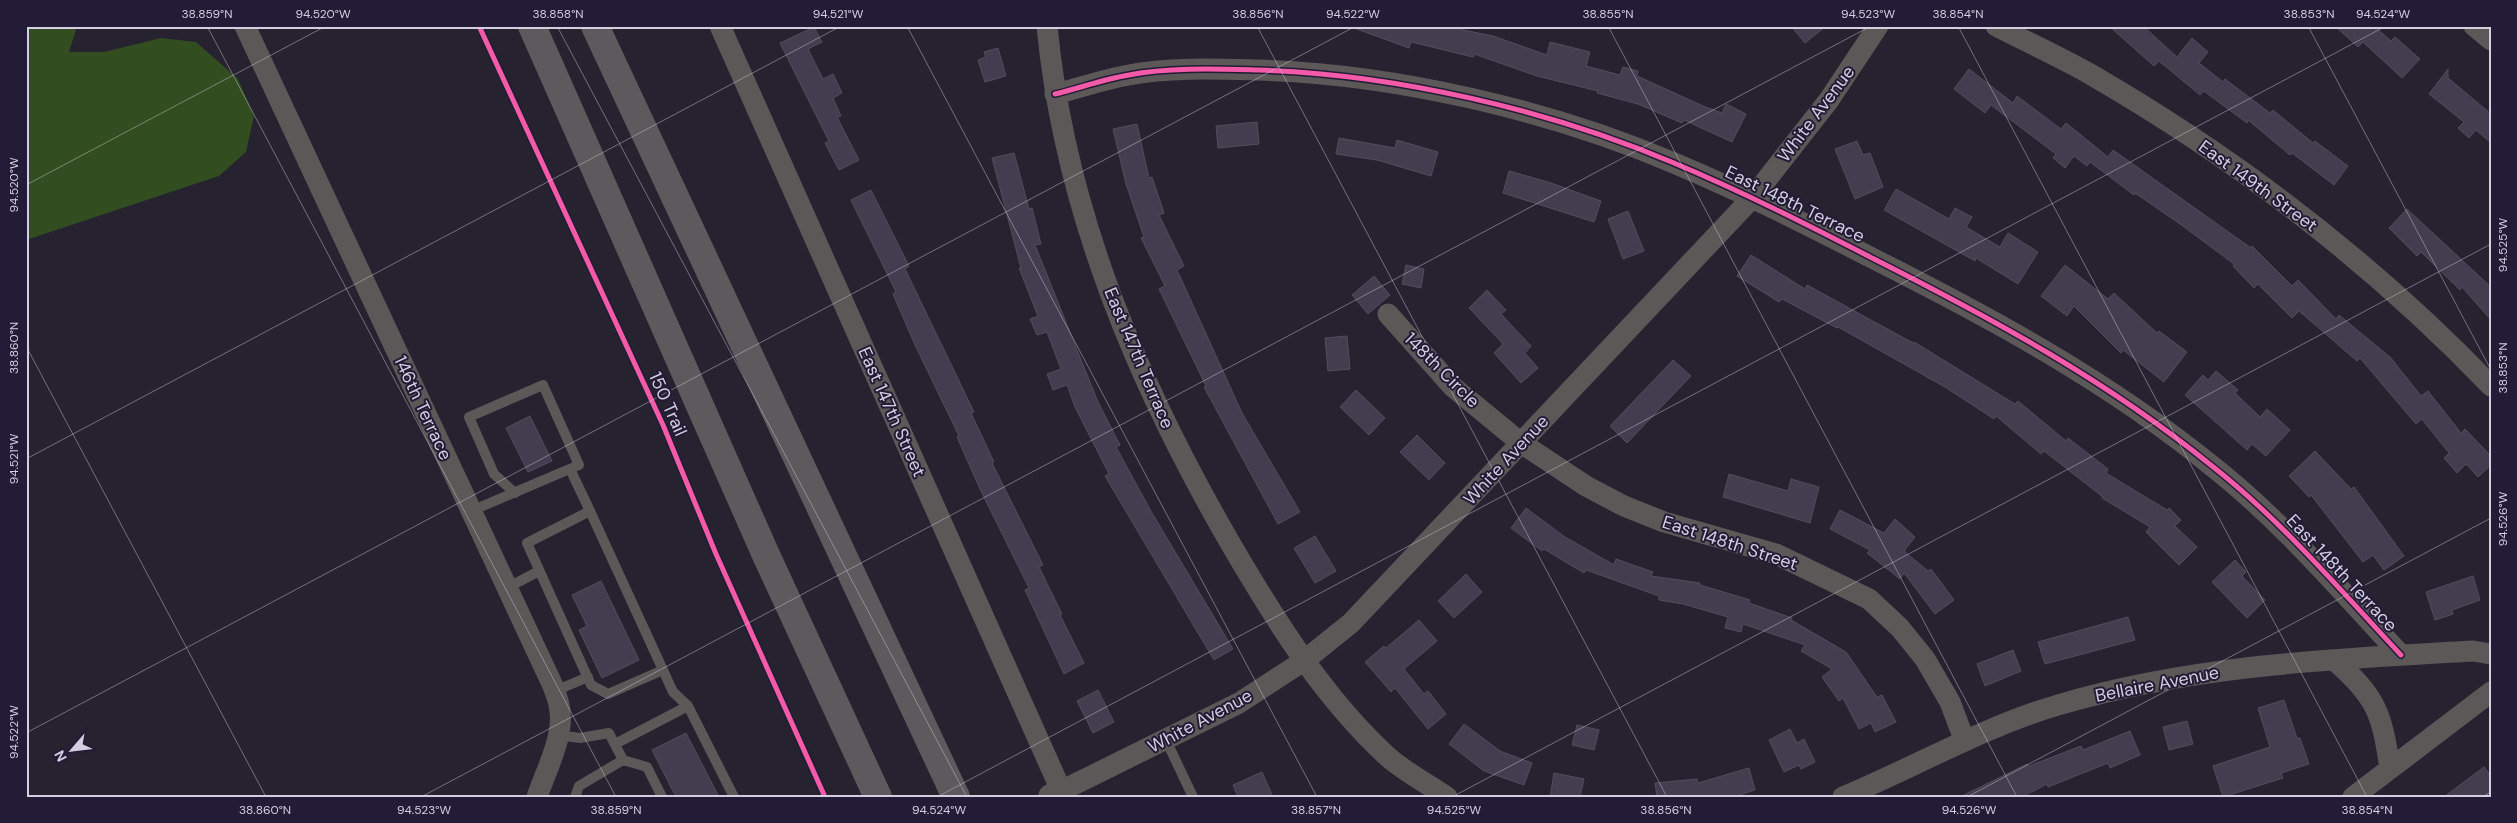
<svg xmlns="http://www.w3.org/2000/svg" width="2517" height="823" viewBox="0 0 2517 823" font-family="'DM Sans',sans-serif">
<style>
.forest{fill:#324e20}
.building{fill:#433e4f;stroke:#514e5a}
.lines{fill:none;stroke-linecap:round;stroke-linejoin:round}
.service{stroke:#5c5858;stroke-width:10}
.minor{stroke:#5c5858;stroke-width:21}
.tertiary{stroke:#5c5858;stroke-width:26}
.primary{stroke:#5e595c;stroke-width:28}
.cycleway-casing{stroke:#231c36;stroke-width:8}
.cycleway{stroke:#f35aa7;stroke-width:5}
.ticks{fill:none;stroke:#d3cfe1;stroke-width:1;stroke-opacity:0.45}
.labels{text-anchor:middle;dominant-baseline:central;stroke-width:4;stroke-linejoin:round;paint-order:stroke}
.street-label{font-size:18px;fill:#d3cfe1;stroke:#231c36}
.neatline{fill:none;stroke:#d3cfe1;stroke-width:2}
.ticks-label{font-size:12px;text-anchor:middle;fill:#d3cfe1}
</style>
<rect width="100%" height="100%" fill="#262230"/>
<path class="forest" d="M 26,26 L 77,26 L 69,52 L 104,52 L 161,38 L 196,42 L 238,79 L 254,116 L 246,152 L 219,176 L 26,240 Z"/>
<path class="building" d="M 1354,26 L 1444,26 L 1493,36 L 1547,55 L 1550,42 L 1590,52 L 1586,66 L 1620,75 L 1623,67 L 1638,71 L 1637,76 L 1703,106 L 1722,113 L 1726,104 L 1746,114 L 1732,142 L 1684,120 L 1682,123 L 1638,104 L 1597,93 L 1598,91 L 1537,76 L 1474,54 L 1473,57 L 1411,42 L 1409,48 L 1354,28 Z
M 1791,26 L 1826,26 L 1805,43 Z
M 2109,26 L 2143,26 L 2177,57 L 2192,38 L 2208,52 L 2199,63 L 2223,82 L 2225,79 L 2270,113 L 2273,110 L 2313,143 L 2315,141 L 2348,166 L 2334,185 L 2292,153 L 2290,155 L 2248,120 L 2247,123 L 2204,91 L 2200,95 L 2159,61 L 2154,66 Z
M 2335,26 L 2377,26 L 2376,28 L 2391,41 L 2395,37 L 2420,59 L 2402,78 L 2363,42 L 2358,47 Z
M 814,27 L 822,42 L 808,49 L 823,79 L 833,74 L 842,93 L 833,98 L 841,116 L 837,117 L 859,160 L 839,170 L 825,143 L 829,141 L 780,43 Z
M 998,48 L 1006,76 L 985,82 L 978,60 L 986,57 L 984,52 Z
M 1969,69 L 2013,103 L 2017,96 L 2061,129 L 2066,123 L 2108,157 L 2113,150 L 2251,248 L 2252,246 L 2292,286 L 2298,280 L 2336,319 L 2339,315 L 2391,358 L 2421,396 L 2428,391 L 2461,433 L 2465,429 L 2491,456 L 2491,465 L 2478,477 L 2466,464 L 2457,473 L 2444,458 L 2449,453 L 2422,419 L 2416,424 L 2360,358 L 2357,361 L 2299,311 L 2292,318 L 2258,284 L 2254,288 L 2233,266 L 2234,264 L 2180,224 L 2135,193 L 2134,195 L 2090,162 L 2087,166 L 2074,156 L 2065,168 L 2053,158 L 2056,154 L 1991,105 L 1985,113 L 1954,89 Z
M 2448,69 L 2448,78 L 2491,114 L 2491,143 L 2476,130 L 2469,138 L 2458,128 L 2464,122 L 2429,94 Z
M 1257,122 L 1259,144 L 1218,148 L 1216,126 Z
M 1137,124 L 1149,178 L 1152,177 L 1164,213 L 1159,215 L 1184,266 L 1177,270 L 1242,413 L 1300,512 L 1278,524 L 1204,387 L 1206,386 L 1159,289 L 1165,286 L 1141,238 L 1144,237 L 1126,184 L 1113,129 Z
M 1339,138 L 1395,148 L 1397,140 L 1438,152 L 1431,176 L 1377,160 L 1336,154 Z
M 1857,141 L 1863,155 L 1870,153 L 1883,187 L 1855,199 L 1835,149 Z
M 1014,153 L 1029,209 L 1032,208 L 1041,244 L 1035,245 L 1098,402 L 1120,445 L 1116,447 L 1152,513 L 1233,649 L 1214,660 L 1105,476 L 1109,474 L 1075,407 L 1067,385 L 1053,390 L 1047,374 L 1061,369 L 1047,332 L 1037,335 L 1030,319 L 1038,316 L 1019,268 L 1021,268 L 992,158 Z
M 1509,171 L 1548,182 L 1601,201 L 1594,222 L 1503,193 Z
M 1896,189 L 1949,219 L 1955,208 L 1972,217 L 1966,227 L 2000,247 L 2008,233 L 2038,252 L 2018,284 L 1976,258 L 1975,261 L 1884,210 Z
M 871,190 L 909,266 L 905,269 L 974,412 L 971,413 L 994,462 L 992,463 L 1043,565 L 1039,567 L 1062,614 L 1060,615 L 1084,663 L 1064,674 L 1025,590 L 1029,588 L 980,489 L 957,437 L 959,436 L 915,345 L 893,294 L 896,292 L 851,200 Z
M 2407,209 L 2491,287 L 2491,320 L 2462,287 L 2460,290 L 2421,252 L 2417,256 L 2389,228 Z
M 1628,211 L 1644,251 L 1623,259 L 1608,219 Z
M 1751,255 L 1805,289 L 1807,285 L 1913,343 L 1914,342 L 2015,404 L 2018,401 L 2066,441 L 2068,438 L 2108,469 L 2106,473 L 2167,510 L 2169,508 L 2181,520 L 2175,526 L 2197,547 L 2179,565 L 2146,532 L 2150,527 L 2102,498 L 2103,497 L 2044,451 L 2041,454 L 1996,416 L 1994,419 L 1945,387 L 1838,327 L 1837,328 L 1782,299 L 1779,302 L 1737,276 Z
M 1406,265 L 1424,269 L 1421,288 L 1402,284 Z
M 2065,265 L 2108,299 L 2114,293 L 2157,333 L 2159,331 L 2187,352 L 2164,382 L 2123,350 L 2121,353 L 2074,306 L 2067,316 L 2041,296 Z
M 1374,276 L 1390,295 L 1368,314 L 1352,295 Z
M 1487,290 L 1506,310 L 1501,314 L 1531,346 L 1525,353 L 1538,368 L 1521,383 L 1494,353 L 1503,344 L 1469,308 Z
M 1347,336 L 1350,369 L 1328,371 L 1325,338 Z
M 1673,360 L 1691,376 L 1627,443 L 1610,426 Z
M 2216,371 L 2238,390 L 2235,393 L 2260,417 L 2267,409 L 2290,430 L 2266,456 L 2252,444 L 2247,450 L 2185,395 L 2203,375 L 2208,380 Z
M 1356,390 L 1385,418 L 1369,435 L 1340,407 Z
M 530,416 L 552,461 L 528,472 L 506,428 Z
M 1417,435 L 1445,463 L 1429,480 L 1400,452 Z
M 2315,451 L 2351,489 L 2354,487 L 2404,556 L 2384,570 L 2373,555 L 2363,562 L 2311,495 L 2309,497 L 2289,476 Z
M 1729,474 L 1788,491 L 1791,479 L 1819,487 L 1810,523 L 1723,497 Z
M 1526,508 L 1565,537 L 1614,565 L 1616,559 L 1653,572 L 1651,576 L 1700,583 L 1700,585 L 1750,600 L 1749,603 L 1792,618 L 1791,620 L 1846,652 L 1877,697 L 1882,695 L 1896,722 L 1875,732 L 1871,723 L 1859,729 L 1843,698 L 1839,701 L 1822,677 L 1832,669 L 1801,651 L 1805,645 L 1743,624 L 1741,632 L 1725,628 L 1728,617 L 1683,604 L 1659,600 L 1659,596 L 1586,570 L 1584,573 L 1544,549 L 1542,551 L 1511,528 Z
M 1840,510 L 1884,533 L 1895,519 L 1915,537 L 1904,551 L 1928,571 L 1931,569 L 1954,600 L 1935,614 L 1904,573 L 1900,579 L 1867,553 L 1870,550 L 1830,529 Z
M 1315,536 L 1336,571 L 1315,583 L 1294,548 Z
M 2235,560 L 2246,572 L 2242,576 L 2265,600 L 2247,618 L 2212,582 Z
M 1466,574 L 1482,592 L 1454,618 L 1438,601 Z
M 2473,576 L 2480,600 L 2452,610 L 2453,614 L 2435,620 L 2426,592 Z
M 601,581 L 639,660 L 602,678 L 579,630 L 587,626 L 572,595 Z
M 2128,617 L 2135,640 L 2045,664 L 2038,642 Z
M 1419,620 L 1437,641 L 1404,669 L 1424,694 L 1428,691 L 1446,714 L 1428,729 L 1395,688 L 1391,692 L 1365,662 L 1384,646 L 1386,648 Z
M 2013,650 L 2021,671 L 1985,686 L 1977,664 Z
M 1098,690 L 1114,722 L 1093,733 L 1077,701 Z
M 2284,700 L 2297,738 L 2300,738 L 2309,764 L 2281,773 L 2283,778 L 2223,797 L 2213,766 L 2270,747 L 2258,708 Z
M 2187,721 L 2193,744 L 2169,750 L 2163,727 Z
M 1464,724 L 1500,751 L 1532,763 L 1524,785 L 1484,771 L 1449,744 Z
M 1577,725 L 1599,730 L 1594,750 L 1572,745 Z
M 1790,729 L 1797,743 L 1804,739 L 1815,762 L 1801,769 L 1799,765 L 1784,772 L 1769,740 Z
M 2130,731 L 2140,755 L 2110,768 L 2108,763 L 2048,787 L 2047,784 L 2022,797 L 1960,797 L 2027,764 L 2029,766 L 2081,746 L 2083,750 Z
M 686,733 L 719,797 L 676,797 L 652,750 Z
M 2484,767 L 2491,776 L 2491,792 L 2484,797 L 2444,797 Z
M 1749,768 L 1755,790 L 1733,797 L 1657,797 L 1655,783 L 1697,779 L 1698,783 Z
M 1262,772 L 1273,797 L 1238,797 L 1233,785 Z
M 1554,773 L 1584,779 L 1580,797 L 1550,797 Z"/>
<g class="lines">
<path class="service" d="M 570,469 L 590,511
M 471,511 L 579,465 L 543,385 L 469,417 L 494,474 L 515,493
M 507,588 L 539,571
M 663,670 L 608,694 L 591,685 L 527,543 L 590,511 L 663,670 L 673,692 L 688,706 L 734,797
M 555,691 L 588,677
M 557,735 L 580,738 L 609,733 L 623,760 L 579,786 L 575,797
M 1166,740 L 1193,797
M 615,744 L 688,706
M 623,760 L 647,767 L 662,797"/>
<path class="minor" d="M 245,26 L 553,686 C 555,692 558,699 559,705 C 566,734 546,770 537,797
M 720,26 L 1064,797
M 1047,26 C 1065,215 1141,391 1236,553 C 1279,626 1325,699 1388,757 C 1405,772 1428,784 1447,797
M 1996,26 C 2027,42 2060,57 2090,74 C 2237,159 2373,263 2491,386
M 2474,26 L 2491,40
M 1055,94 C 1080,88 1104,79 1129,75 C 1168,67 1219,69 1259,70 C 1395,74 1549,110 1674,163 C 1743,192 1808,225 1874,259 C 1993,319 2109,382 2212,466 C 2282,521 2340,590 2401,655
M 1388,314 L 1453,387 L 1521,443 L 1586,486 L 1624,506 L 1664,522 L 1776,554 L 1869,599 L 1900,628 L 1925,659 L 1950,702 L 1964,739
M 2334,660 C 2377,697 2382,714 2390,769
M 1061,791 L 1239,703 L 1305,660 L 1351,623 L 1753,197 L 1829,100 L 1878,26
M 1843,797 C 1915,767 1983,727 2058,705 C 2193,665 2333,659 2473,651 L 2491,654
M 2353,797 L 2491,692"/>
<path class="tertiary" d="M 1051,797 L 1061,791"/>
<path class="primary" d="M 532,26 L 766,555 L 878,797
M 595,26 L 956,797"/>
<defs>
<path id="cycleway" d="M 479,26 L 663,425 L 716,554 L 825,797
M 1055,94 C 1080,88 1104,79 1129,75 C 1168,67 1219,69 1259,70 C 1395,74 1549,110 1674,163 C 1743,192 1808,225 1874,259 C 1993,319 2109,382 2212,466 C 2282,521 2340,590 2401,655"/>
</defs>
<use href="#cycleway" class="cycleway-casing"/>
<use href="#cycleway" class="cycleway"/>
</g>
<path class="ticks" d="M 207,26 L 616,797M 557,26 L 967,797M 907,26 L 1317,797M 1257,26 L 1667,797M 1608,26 L 2017,797M 1958,26 L 2367,797M 2308,26 L 2491,370M 26,185 L 326,26M 26,346 L 266,797M 26,459 L 841,26M 26,733 L 1356,26M 421,797 L 1871,26M 937,797 L 2386,26M 1452,797 L 2491,244M 1967,797 L 2491,518M 2482,797 L 2491,792"/>
<g class="labels">
<g class="street-label">
<text transform="translate(1816 114) rotate(-53)">White Avenue</text>
<text transform="translate(2258 186) rotate(36)">East 149th Street</text>
<text transform="translate(1795 204) rotate(26)">East 148th Terrace</text>
<text transform="translate(1139 358) rotate(67)">East 147th Terrace</text>
<text transform="translate(1442 370) rotate(45)">148th Circle</text>
<text transform="translate(668 404) rotate(66)">150 Trail</text>
<text transform="translate(423 408) rotate(65)">146th Terrace</text>
<text transform="translate(892 412) rotate(66)">East 147th Street</text>
<text transform="translate(1506 460) rotate(-47)">White Avenue</text>
<text transform="translate(1730 543) rotate(18)">East 148th Street</text>
<text transform="translate(2342 573) rotate(47)">East 148th Terrace</text>
<text transform="translate(2157 684) rotate(-11)">Bellaire Avenue</text>
<text transform="translate(1200 721) rotate(-28)">White Avenue</text>
</g>
</g>
<rect width="2517" height="823" fill="none" stroke="#231c36" stroke-width="55"/>
<g transform="translate(72 750) rotate(242)" stroke="#231c36" stroke-width="4" paint-order="stroke">
<path d="M0-4L9 19L0 12L-9 19Z" fill="#d3cfe1"/>
<text y="-8" font-size="14" font-weight="bold" text-anchor="middle" fill="#d3cfe1">N</text>
</g>
<rect x="28" y="28" width="2462" height="768" class="neatline"/>
<g class="ticks-label">
<text x="207" y="18">38.859°N</text>
<text x="323" y="18">94.520°W</text>
<text x="558" y="18">38.858°N</text>
<text x="838" y="18">94.521°W</text>
<text x="1258" y="18">38.856°N</text>
<text x="1353" y="18">94.522°W</text>
<text x="1608" y="18">38.855°N</text>
<text x="1868" y="18">94.523°W</text>
<text x="1958" y="18">38.854°N</text>
<text x="2309" y="18">38.853°N</text>
<text x="2383" y="18">94.524°W</text>
<text transform="translate(14 185) rotate(-90)" y="4">94.520°W</text>
<text transform="translate(2503 245) rotate(-90)" y="4">94.525°W</text>
<text transform="translate(14 348) rotate(-90)" y="4">38.860°N</text>
<text transform="translate(2503 368) rotate(-90)" y="4">38.853°N</text>
<text transform="translate(14 459) rotate(-90)" y="4">94.521°W</text>
<text transform="translate(2503 519) rotate(-90)" y="4">94.526°W</text>
<text transform="translate(14 732) rotate(-90)" y="4">94.522°W</text>
<text x="265" y="814">38.860°N</text>
<text x="424" y="814">94.523°W</text>
<text x="616" y="814">38.859°N</text>
<text x="939" y="814">94.524°W</text>
<text x="1316" y="814">38.857°N</text>
<text x="1454" y="814">94.525°W</text>
<text x="1666" y="814">38.856°N</text>
<text x="1969" y="814">94.526°W</text>
<text x="2367" y="814">38.854°N</text>
</g>
</svg>
